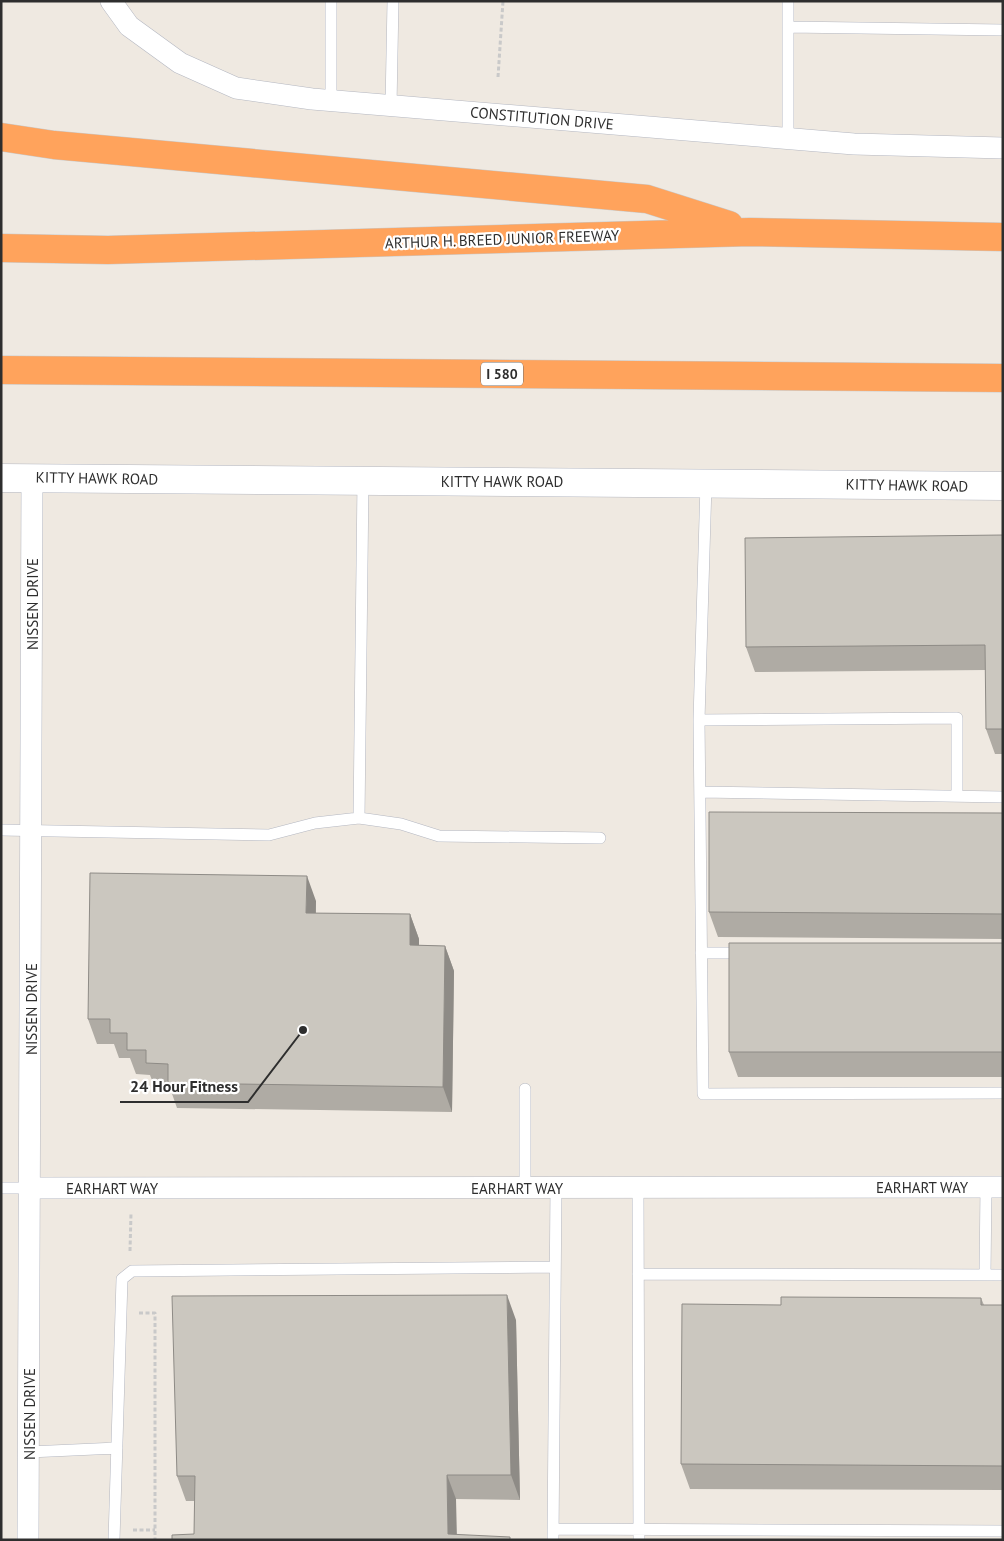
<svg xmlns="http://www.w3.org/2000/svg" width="1004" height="1541" viewBox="0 0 1004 1541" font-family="'PT Sans',sans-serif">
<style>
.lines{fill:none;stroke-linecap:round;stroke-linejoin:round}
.service-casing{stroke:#b4b7c1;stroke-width:12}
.minor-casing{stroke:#b4b7c1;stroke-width:22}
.tertiary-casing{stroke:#b4b7c1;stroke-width:29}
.motorway-casing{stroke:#c9c9c9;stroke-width:29}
.path{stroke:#c9c9c9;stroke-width:3;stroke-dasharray:4 2.5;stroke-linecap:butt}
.service{stroke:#fff;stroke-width:11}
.minor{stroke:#fff;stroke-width:21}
.tertiary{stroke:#fff;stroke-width:28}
.motorway{stroke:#ffa35c;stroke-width:28}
.wall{fill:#afaba4}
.shaded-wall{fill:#8e8b86}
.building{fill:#cbc7bf;stroke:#8e8b86}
.labels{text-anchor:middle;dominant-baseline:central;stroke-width:4.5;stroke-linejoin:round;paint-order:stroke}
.shield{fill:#fff;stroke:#6d6d6d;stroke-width:1}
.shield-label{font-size:14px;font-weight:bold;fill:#2e2e2e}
.street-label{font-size:15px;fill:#2e2e2e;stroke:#fff}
.leader{fill:none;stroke:#2e2e2e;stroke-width:2}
.callout-dot{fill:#2e2e2e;stroke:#fff;stroke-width:2}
.callout-label{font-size:16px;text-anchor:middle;font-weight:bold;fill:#2e2e2e;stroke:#fff;stroke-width:4.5;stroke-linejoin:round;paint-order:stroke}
</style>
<rect width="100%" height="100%" fill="#efe9e1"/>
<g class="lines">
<defs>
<path id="service" d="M 788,1 L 788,139
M 788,27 L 1003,30
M 331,101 L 331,1
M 391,106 L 393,1
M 706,484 L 699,720 L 703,1094 L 1003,1093
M 699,720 L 957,718 L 957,796
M 700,792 L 1003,797
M 359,818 L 363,481
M 1,830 L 269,835 L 315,823 L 359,818 L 401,824 L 439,836 L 600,838
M 701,953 L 744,953
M 525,1089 L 525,1188
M 638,1187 L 639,1540
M 1,1188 L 31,1188
M 638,1274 L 1003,1275
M 985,1275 L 986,1187
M 29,1452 L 117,1448
M 553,1529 L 1003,1531
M 114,1540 L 122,1279 L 132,1271 L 555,1267
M 553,1540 L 556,1187"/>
<path id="minor" d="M 111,1 L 129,26 L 180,63 L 236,88 L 312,99 L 854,144 L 1003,148
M 31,1188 L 1003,1187
M 28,1540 L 32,477"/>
<path id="tertiary" d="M 1,478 L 1003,486"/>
<path id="motorway" d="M 1,137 L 54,145 L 647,199 L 729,225
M 1,248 L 108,250 L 750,232 L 1003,237
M 1,370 L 1003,378"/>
</defs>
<use href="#service" class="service-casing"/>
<use href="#minor" class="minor-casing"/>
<use href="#tertiary" class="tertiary-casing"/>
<use href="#motorway" class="motorway-casing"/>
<path class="path" d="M 498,77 L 503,1
M 130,1251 L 131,1213
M 139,1313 L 155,1313 L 155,1540
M 133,1530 L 155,1530"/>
<use href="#service" class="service"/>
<use href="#minor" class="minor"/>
<use href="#tertiary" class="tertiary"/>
<use href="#motorway" class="motorway"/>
</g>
<path class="wall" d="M 1003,535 L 1003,754 L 995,754 L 986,729 L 986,670 L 755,672 L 746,647 Z
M 1003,813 L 1003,939 L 718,937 L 709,912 Z
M 316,901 L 316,913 L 410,914 L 419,939 L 419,945 L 445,946 L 454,971 L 452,1112 L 177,1108 L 170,1088 L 155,1088 L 150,1075 L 136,1074 L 130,1058 L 119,1058 L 114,1044 L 97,1044 L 88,1019 Z
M 1003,943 L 1003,1077 L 738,1077 L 729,1052 Z
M 981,1298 L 984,1305 L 1003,1305 L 1003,1490 L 690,1489 L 681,1464 L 781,1305 Z
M 516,1320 L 520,1500 L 456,1499 L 194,1534 L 195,1501 L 186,1501 L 177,1476 Z"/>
<path class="shaded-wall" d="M 307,876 L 316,901 L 315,937 L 306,913 Z
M 410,914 L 419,939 L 419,970 L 410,945 Z
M 445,946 L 454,971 L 452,1112 L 443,1087 Z
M 507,1295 L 516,1320 L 520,1500 L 511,1475 Z
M 447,1475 L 456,1499 L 457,1540 L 448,1534 Z"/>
<path class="building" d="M 1003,535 L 1003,729 L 986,729 L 985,645 L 746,647 L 745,538 Z
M 709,812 L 1003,813 L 1003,914 L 709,912 Z
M 90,873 L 307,876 L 306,913 L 410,914 L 410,945 L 445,946 L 443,1087 L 168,1083 L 168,1064 L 146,1063 L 146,1050 L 127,1050 L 127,1033 L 110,1033 L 110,1019 L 88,1019 Z
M 729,943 L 1003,943 L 1003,1052 L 729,1052 Z
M 507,1295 L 511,1475 L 447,1475 L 448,1534 L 510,1537 L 510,1540 L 172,1540 L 172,1535 L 194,1534 L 195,1476 L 177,1476 L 172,1296 Z
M 781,1297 L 981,1298 L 981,1305 L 1003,1305 L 1003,1466 L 681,1464 L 682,1304 L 781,1305 Z"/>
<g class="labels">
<rect class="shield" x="481" y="362.5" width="42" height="23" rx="4"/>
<g class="shield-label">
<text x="502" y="374">I 580</text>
</g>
<g class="street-label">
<text transform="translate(542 118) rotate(5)">CONSTITUTION DRIVE</text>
<text transform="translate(502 239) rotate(-2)">ARTHUR H. BREED JUNIOR FREEWAY</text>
<text transform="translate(97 478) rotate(1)">KITTY HAWK ROAD</text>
<text x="502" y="481">KITTY HAWK ROAD</text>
<text transform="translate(907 485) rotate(1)">KITTY HAWK ROAD</text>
<text transform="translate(32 604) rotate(-90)">NISSEN DRIVE</text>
<text transform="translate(31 1009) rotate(-90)">NISSEN DRIVE</text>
<text x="922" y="1187">EARHART WAY</text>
<text x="112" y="1188">EARHART WAY</text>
<text x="517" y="1188">EARHART WAY</text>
<text transform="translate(29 1414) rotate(-90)">NISSEN DRIVE</text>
</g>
</g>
<path class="leader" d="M303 1030L248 1102H120"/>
<circle class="callout-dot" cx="303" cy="1030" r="5"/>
<g class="callout-label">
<text x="184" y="1092">24 Hour Fitness</text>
</g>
<rect width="1004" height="1541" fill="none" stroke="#2e2e2e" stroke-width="5"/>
</svg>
